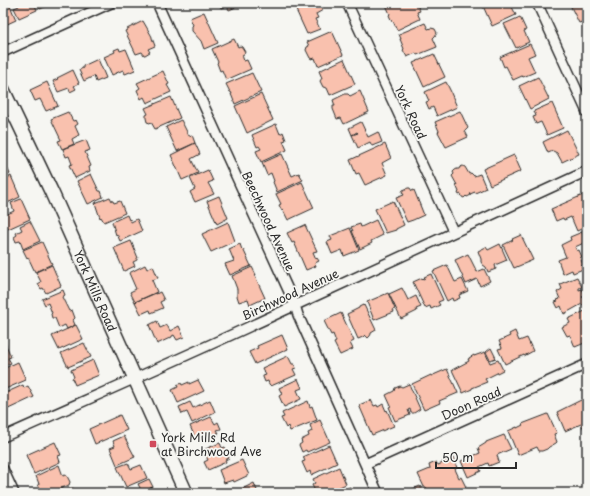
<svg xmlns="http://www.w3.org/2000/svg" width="590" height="496" viewBox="0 0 590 496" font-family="'Playpen Sans',sans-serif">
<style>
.building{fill:#f9c1ae;stroke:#2b2b2b}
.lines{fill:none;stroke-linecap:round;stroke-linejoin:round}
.minor-casing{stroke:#2b2b2b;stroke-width:12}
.secondary-casing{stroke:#2b2b2b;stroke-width:16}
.minor{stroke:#f6f6f2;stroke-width:9}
.secondary{stroke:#f6f6f2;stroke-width:13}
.poi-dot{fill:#d1495b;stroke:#f6f6f2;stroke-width:1.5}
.labels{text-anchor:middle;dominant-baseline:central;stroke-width:3.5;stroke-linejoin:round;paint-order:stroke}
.street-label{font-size:12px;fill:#2b2b2b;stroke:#f6f6f2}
.poi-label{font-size:12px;fill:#2b2b2b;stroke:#f6f6f2;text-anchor:start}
</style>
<rect width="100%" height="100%" fill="#f6f6f2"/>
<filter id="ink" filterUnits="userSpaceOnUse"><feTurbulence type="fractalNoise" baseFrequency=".025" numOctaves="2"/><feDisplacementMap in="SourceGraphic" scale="8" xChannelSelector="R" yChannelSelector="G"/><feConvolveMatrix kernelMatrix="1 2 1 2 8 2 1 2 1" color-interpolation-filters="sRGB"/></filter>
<g filter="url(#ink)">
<path class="building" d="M 3,3 L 9,3 L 16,20 L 3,26 Z
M 18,3 L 34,3 L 37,10 L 19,18 L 14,8 L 19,6 Z
M 37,3 L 54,3 L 40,9 Z
M 219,3 L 234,3 L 236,7 L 229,10 L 227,6 L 221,8 Z
M 310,3 L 320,3 L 323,10 L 316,14 L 318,18 L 315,19 L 320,29 L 307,34 L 296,10 Z
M 391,3 L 412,3 L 413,4 L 416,3 L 420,11 L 417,12 L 420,19 L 397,30 L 393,21 L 392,22 L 389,15 L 390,14 L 386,5 Z
M 490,3 L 510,3 L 516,15 L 492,26 L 483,6 Z
M 570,3 L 587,3 L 587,20 L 579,23 L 571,7 L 572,6 Z
M 204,12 L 218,43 L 204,49 L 201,41 L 192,31 L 192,26 L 193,25 L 190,18 Z
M 520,17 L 526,30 L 524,31 L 529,42 L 516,48 L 504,24 Z
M 143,21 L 151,35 L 152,37 L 152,38 L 155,46 L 148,49 L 150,52 L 145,55 L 144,55 L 142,52 L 136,54 L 125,31 L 127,30 L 127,29 Z
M 425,23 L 428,29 L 431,28 L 435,29 L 437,33 L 435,36 L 433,38 L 437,47 L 417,55 L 416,53 L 407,57 L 403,50 L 404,49 L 400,39 L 401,39 L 399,34 Z
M 332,31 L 343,55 L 318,66 L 315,58 L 312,59 L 310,58 L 306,50 L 307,47 L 309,46 L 307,42 Z
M 234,39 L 238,47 L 240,46 L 242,47 L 245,52 L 244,54 L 242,55 L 244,61 L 247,60 L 251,69 L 226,80 L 222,70 L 220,71 L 217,63 L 218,62 L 212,49 Z
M 530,44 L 535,54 L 528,57 L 535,72 L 523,77 L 522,76 L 513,80 L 506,66 L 504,67 L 500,57 Z
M 119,48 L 120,51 L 126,49 L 135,70 L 125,74 L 123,70 L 112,75 L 104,57 L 115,52 L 114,50 Z
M 434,54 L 445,77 L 424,87 L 413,63 Z
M 98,59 L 106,78 L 96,82 L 94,76 L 84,81 L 79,70 L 83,68 L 83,66 Z
M 344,59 L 355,84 L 330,95 L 327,88 L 323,87 L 320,81 L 322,78 L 319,71 Z
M 73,70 L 79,83 L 74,86 L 76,89 L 70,92 L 69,88 L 58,92 L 53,81 L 58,79 L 57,78 Z
M 163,71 L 169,84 L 167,85 L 171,92 L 147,103 L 144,97 L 141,99 L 137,90 L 140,88 L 137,83 Z
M 252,73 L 261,92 L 235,104 L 231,94 L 232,94 L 231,92 L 230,92 L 226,84 Z
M 538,77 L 549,99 L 530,109 L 519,86 Z
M 47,82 L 58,106 L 46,111 L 40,99 L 35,101 L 30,90 Z
M 446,82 L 451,92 L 451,93 L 457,107 L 437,116 L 433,107 L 429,109 L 426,102 L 429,101 L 425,92 Z
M 360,91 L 369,112 L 344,124 L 341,118 L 337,119 L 333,109 L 333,106 L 335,106 L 333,100 L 345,94 L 348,94 L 350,96 Z
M 261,94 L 273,120 L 247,133 L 235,106 Z
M 171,97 L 180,118 L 155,129 L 151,122 L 150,123 L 147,122 L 146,118 L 146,115 L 148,114 L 145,108 Z
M 552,103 L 563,128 L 547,135 L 541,122 L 536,124 L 533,117 L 536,116 L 534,111 Z
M 460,111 L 468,128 L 465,131 L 468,137 L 446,147 L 438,132 L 439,131 L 435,122 Z
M 68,112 L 73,121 L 76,120 L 78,124 L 75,126 L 79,135 L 72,139 L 74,144 L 62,149 L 58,141 L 61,140 L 51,119 Z
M 181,120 L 189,136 L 192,135 L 195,143 L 177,151 L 166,127 Z
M 361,122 L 368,137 L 378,132 L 382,142 L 372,146 L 370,142 L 358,148 L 352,135 L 358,133 L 357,132 L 352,135 L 349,128 Z
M 276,124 L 280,134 L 283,132 L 286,140 L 283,141 L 287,150 L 261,162 L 256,151 L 261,149 L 259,146 L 257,147 L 252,135 Z
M 567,130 L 579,154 L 562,162 L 557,153 L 553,151 L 548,153 L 543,142 Z
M 86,140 L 90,150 L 85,152 L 91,166 L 89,167 L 90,171 L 75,178 L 69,165 L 72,164 L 69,156 L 66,157 L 63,149 Z
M 195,143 L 200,154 L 191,159 L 198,173 L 182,180 L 171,155 Z
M 385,144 L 391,158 L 382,163 L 387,175 L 365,185 L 359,173 L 356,174 L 350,160 Z
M 282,154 L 292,176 L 299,173 L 303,180 L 277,192 L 273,182 L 274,181 L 271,173 L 267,175 L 262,163 Z
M 514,155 L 521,171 L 490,185 L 483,169 Z
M 3,159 L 10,174 L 3,177 Z
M 463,166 L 465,167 L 469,174 L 471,173 L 474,176 L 480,174 L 486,188 L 475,193 L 475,192 L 470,194 L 471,195 L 467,197 L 466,196 L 464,198 L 462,197 L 461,194 L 459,195 L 458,193 L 459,192 L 456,185 L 457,185 L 452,176 L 454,174 L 453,172 L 455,170 L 457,169 L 459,169 L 460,167 Z
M 208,170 L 213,181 L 208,183 L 214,194 L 195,202 L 190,192 L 195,189 L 190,178 Z
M 91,174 L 99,191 L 101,191 L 103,197 L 88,204 L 77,181 Z
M 11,176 L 20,197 L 3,205 L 3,189 L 4,189 L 3,180 Z
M 302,182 L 314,208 L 288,220 L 283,210 L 282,211 L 279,205 L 281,204 L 276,194 Z
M 408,188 L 410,188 L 412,191 L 414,190 L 424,215 L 413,220 L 407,222 L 396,198 L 404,195 L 402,192 L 403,190 Z
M 583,195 L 587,203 L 587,226 L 577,231 L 571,217 L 564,220 L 563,218 L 556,221 L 551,209 Z
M 219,196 L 226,213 L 228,218 L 217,224 L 207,201 Z
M 110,197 L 112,201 L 113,201 L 114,203 L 120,201 L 125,213 L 104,222 L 101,217 L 100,218 L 95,203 Z
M 21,199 L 30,219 L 8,229 L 3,219 L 3,216 L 14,211 L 11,203 Z
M 393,201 L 404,225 L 396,229 L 396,230 L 386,233 L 375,209 Z
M 127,215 L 129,220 L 130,219 L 131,222 L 137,219 L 142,231 L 120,241 L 117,234 L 116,235 L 112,222 Z
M 376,220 L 383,235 L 371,241 L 372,243 L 360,249 L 352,231 L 353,231 L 351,227 L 360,224 L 361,227 Z
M 30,221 L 40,241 L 23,249 L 20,241 L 16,242 L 14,237 L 17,235 L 16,233 L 22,230 L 20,226 Z
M 228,222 L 235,241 L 211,252 L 202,234 Z
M 305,225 L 317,251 L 313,252 L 316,259 L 317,258 L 319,261 L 315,263 L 316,266 L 306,270 L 294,242 L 292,243 L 287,233 Z
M 350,228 L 359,250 L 344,256 L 342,250 L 332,254 L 327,242 L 332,240 L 330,236 Z
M 582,232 L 586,242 L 575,247 L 577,251 L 579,250 L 582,257 L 580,257 L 583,265 L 581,266 L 583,269 L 573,273 L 572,270 L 563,274 L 558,260 L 566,257 L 561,245 L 571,240 L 570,237 Z
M 521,235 L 533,260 L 514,268 L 503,245 L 513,240 L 512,239 Z
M 131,241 L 138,258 L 137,258 L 137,260 L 133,262 L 135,266 L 124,271 L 114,248 Z
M 42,242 L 52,264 L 35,272 L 28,257 L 27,258 L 23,250 Z
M 240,244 L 242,250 L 243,249 L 251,266 L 230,275 L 225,264 L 234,261 L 229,249 Z
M 500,244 L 507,260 L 495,265 L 496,269 L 488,272 L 486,267 L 483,265 L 481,262 L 481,259 L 478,251 L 486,247 L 488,250 Z
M 468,254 L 477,272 L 484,269 L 490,281 L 480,286 L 477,279 L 466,284 L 455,260 Z
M 52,265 L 61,286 L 46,293 L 43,288 L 41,289 L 38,284 L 41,282 L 36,272 Z
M 145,265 L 147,269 L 153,266 L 158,278 L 152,280 L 157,292 L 135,302 L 130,292 L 136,289 L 129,273 Z
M 447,265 L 455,282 L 462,279 L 468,291 L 459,295 L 460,298 L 453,301 L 452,298 L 447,301 L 433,271 Z
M 252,267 L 256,275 L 255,276 L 265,298 L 250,305 L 248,299 L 239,302 L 237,296 L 237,289 L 232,276 Z
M 431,274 L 443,300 L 438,302 L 440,305 L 431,309 L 430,306 L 425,308 L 413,282 L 422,278 L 423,279 L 425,278 L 424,277 Z
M 577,277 L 582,287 L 579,288 L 579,290 L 582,289 L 585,295 L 582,297 L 587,300 L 587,303 L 586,305 L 583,306 L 582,304 L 564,314 L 561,306 L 558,308 L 555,302 L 558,301 L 557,300 L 560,299 L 557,292 L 562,289 L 560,284 Z
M 402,288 L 408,300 L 416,296 L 421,307 L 416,309 L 417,311 L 401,319 L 389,294 Z
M 63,290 L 65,295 L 62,297 L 69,311 L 72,310 L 75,318 L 73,320 L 75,325 L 67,329 L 65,325 L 59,328 L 55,318 L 52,318 L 51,314 L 52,313 L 48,303 L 45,305 L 42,299 Z
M 160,292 L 164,300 L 160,302 L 163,308 L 151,313 L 150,310 L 141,314 L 135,302 L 156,293 L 156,294 Z
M 388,293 L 395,309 L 393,310 L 394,312 L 374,320 L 367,302 Z
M 363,305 L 363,306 L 364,305 L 376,330 L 371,333 L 371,334 L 370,336 L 368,338 L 365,335 L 363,337 L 358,339 L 347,314 L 359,308 L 359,307 Z
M 587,310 L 587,342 L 575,347 L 570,335 L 567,336 L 562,327 L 570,323 L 568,319 Z
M 341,313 L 354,341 L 350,343 L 353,349 L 340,355 L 334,343 L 336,342 L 333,334 L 331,335 L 324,321 Z
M 157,321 L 160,328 L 167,325 L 170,331 L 179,326 L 184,337 L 177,340 L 174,335 L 172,336 L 172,337 L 157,344 L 149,325 Z
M 76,325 L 83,339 L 59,350 L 52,336 Z
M 515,331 L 519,341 L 527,338 L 533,351 L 524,356 L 524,355 L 505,364 L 498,349 L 502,348 L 499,341 L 510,336 L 509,334 Z
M 282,335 L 288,349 L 255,364 L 249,352 L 258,348 L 257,346 Z
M 4,340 L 11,357 L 8,358 L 11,363 L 3,366 Z
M 84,343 L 91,357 L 68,367 L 61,353 Z
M 491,348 L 496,358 L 490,360 L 486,352 Z
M 485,352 L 490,363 L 498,360 L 503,370 L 485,379 L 487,382 L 472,388 L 472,389 L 463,393 L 452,370 L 469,361 L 468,359 L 469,359 L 469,358 L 474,355 L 474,356 Z
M 288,356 L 292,364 L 294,364 L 296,368 L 293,369 L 296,375 L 271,386 L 269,384 L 268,381 L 265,382 L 263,377 L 263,376 L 266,375 L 263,370 L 262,368 Z
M 93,360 L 99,375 L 75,385 L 72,378 L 74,377 L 71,370 Z
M 18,362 L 26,380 L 3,390 L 3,369 Z
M 447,369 L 458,393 L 439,401 L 440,403 L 424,410 L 412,384 L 431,375 L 431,376 Z
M 298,379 L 302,388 L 297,390 L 301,399 L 284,407 L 279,396 L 282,394 L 279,388 Z
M 198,380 L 204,391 L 178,403 L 172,390 L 178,387 L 177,385 L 181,383 L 182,385 L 189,382 L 189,384 Z
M 409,384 L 420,409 L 414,413 L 411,413 L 410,409 L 408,410 L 410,415 L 395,421 L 389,407 L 391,406 L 386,395 L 394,391 L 395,388 L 400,386 L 402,387 Z
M 23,385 L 24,388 L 28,386 L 34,397 L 4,411 L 3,408 L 3,394 Z
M 587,397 L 587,428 L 584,429 L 581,424 L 565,431 L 557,412 Z
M 210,400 L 215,412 L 192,423 L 187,412 L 182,414 L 179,407 L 190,402 L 193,408 Z
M 371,400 L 374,406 L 377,405 L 378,407 L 383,404 L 386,411 L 387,410 L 394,426 L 372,435 L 359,405 Z
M 308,401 L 310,407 L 312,406 L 317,420 L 290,431 L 288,426 L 286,428 L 281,418 L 284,417 L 282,413 Z
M 548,414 L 557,433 L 554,434 L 557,442 L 556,443 L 549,447 L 547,449 L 542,451 L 539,451 L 537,447 L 518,455 L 508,431 L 517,427 L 517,428 L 523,425 L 522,424 Z
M 120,415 L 127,430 L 95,444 L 89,429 Z
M 211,417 L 215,424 L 218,422 L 221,429 L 217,430 L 219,433 L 217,433 L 218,436 L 208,440 L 206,435 L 196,440 L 190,426 Z
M 320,420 L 330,442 L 307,452 L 306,450 L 302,452 L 299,445 L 302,443 L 301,440 L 309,436 L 308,433 L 312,431 L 310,425 Z
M 504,435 L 511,449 L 497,455 L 499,462 L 489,466 L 488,463 L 479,467 L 481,471 L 468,477 L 461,461 L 480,453 L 478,448 L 486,443 L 486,442 Z
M 124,436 L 135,457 L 117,465 L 110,448 L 115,446 L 113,441 Z
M 55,442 L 61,455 L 58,456 L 60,462 L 34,474 L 26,455 Z
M 220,443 L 222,448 L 225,447 L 229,458 L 225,460 L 226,462 L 208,470 L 204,462 L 208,460 L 203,450 Z
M 329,445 L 337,463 L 311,475 L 310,471 L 307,473 L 302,462 L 305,461 L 303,457 Z
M 453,457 L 457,468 L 455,469 L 459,478 L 461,477 L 466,487 L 453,493 L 428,493 L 426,487 L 424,487 L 418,474 L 430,469 L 429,465 L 436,462 L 438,465 L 443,463 L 442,462 Z
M 242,460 L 249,475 L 234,482 L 233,480 L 224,483 L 219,470 Z
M 128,463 L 131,469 L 141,465 L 147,478 L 126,487 L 117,467 Z
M 59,465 L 63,476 L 65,475 L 67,476 L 70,482 L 69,485 L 55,491 L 56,492 L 54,493 L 42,493 L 38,484 L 39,484 L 36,476 Z
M 339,467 L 346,484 L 327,493 L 319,493 L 319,492 L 316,493 L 312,485 L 315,483 L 313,479 Z
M 149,479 L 153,487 L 150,488 L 152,493 L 133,493 L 141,490 L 138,484 Z
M 254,483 L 258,493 L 232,493 L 242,489 Z
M 420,486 L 424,493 L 407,493 L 406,492 Z
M 350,487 L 353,493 L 336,493 Z
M 73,488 L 75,493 L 78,491 L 79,493 L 61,493 Z"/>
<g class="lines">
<defs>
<path id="minor" d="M 157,3 L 295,305 L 298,315 L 378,493
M 347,3 L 453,231
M 537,3 L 587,112
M 3,52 L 111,3
M 3,437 C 97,395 192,354 285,310 C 385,263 486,217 587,171
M 365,464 L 587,364
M 3,469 L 14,493"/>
<g id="secondary">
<path id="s1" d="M 3,90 L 52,193 L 186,493"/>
</g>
</defs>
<use href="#minor" class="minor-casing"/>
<use href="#secondary" class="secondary-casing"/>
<use href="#minor" class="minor"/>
<use href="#secondary" class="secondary"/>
</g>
</g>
<rect class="poi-dot" x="149" y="440" width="8" height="8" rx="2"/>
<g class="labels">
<g class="street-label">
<text transform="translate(411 112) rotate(65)">York Road</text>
<text transform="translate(269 221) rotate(65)">Beechwood Avenue</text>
<text stroke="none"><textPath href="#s1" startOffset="221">York Mills Road</textPath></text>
<text transform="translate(290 294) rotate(-25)">Birchwood Avenue</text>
<text transform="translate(471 403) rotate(-24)">Doon Road</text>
</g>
<g class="poi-label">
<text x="161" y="437">York Mills Rd<tspan x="161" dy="14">at Birchwood Ave</tspan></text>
</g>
</g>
<rect width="590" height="496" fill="none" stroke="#f6f6f2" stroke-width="16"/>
<rect x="8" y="8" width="574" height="480" fill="none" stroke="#2b2b2b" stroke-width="1.5" filter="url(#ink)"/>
<path d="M436 462v6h80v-6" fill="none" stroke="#2b2b2b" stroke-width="2"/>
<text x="442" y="462" font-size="12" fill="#2b2b2b" stroke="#f6f6f2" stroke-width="3" paint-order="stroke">50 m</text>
</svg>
